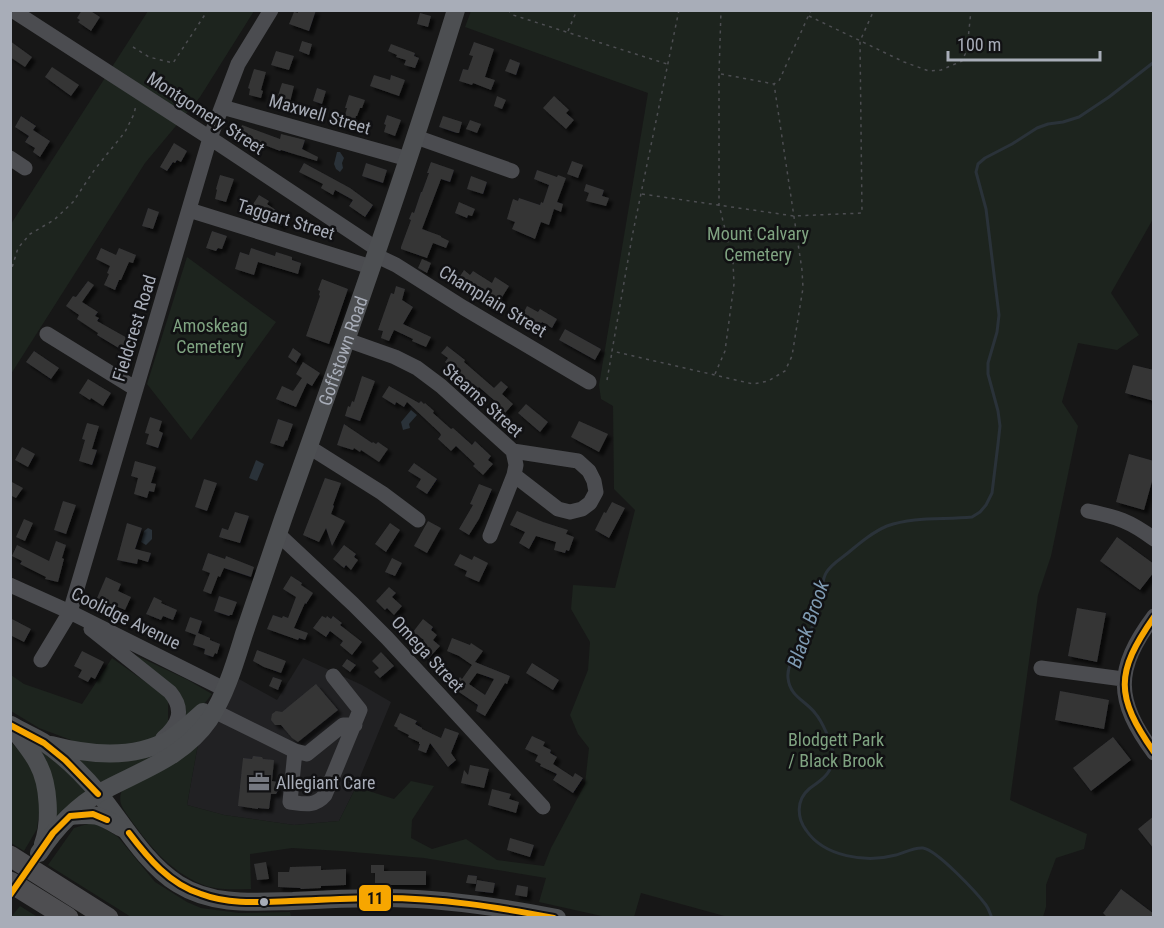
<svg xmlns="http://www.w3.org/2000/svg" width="1164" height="928" viewBox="0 0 1164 928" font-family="'Roboto Condensed',sans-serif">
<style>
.built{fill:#212123}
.green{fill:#1d241e}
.water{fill:#2a3239}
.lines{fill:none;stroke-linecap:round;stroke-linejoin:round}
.stream{stroke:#2a3239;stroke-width:3}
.building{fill:#353536;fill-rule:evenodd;filter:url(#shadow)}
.path{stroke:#4d4e52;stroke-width:1.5;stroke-dasharray:3 4.5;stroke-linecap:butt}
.minor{stroke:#4b4c50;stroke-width:15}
.major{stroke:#4d4f52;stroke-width:18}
.highway{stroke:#4e4e51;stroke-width:21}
.bus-1-casing{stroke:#111113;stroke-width:10}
.bus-1{stroke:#f7a600;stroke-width:6}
.bus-dot{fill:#a8adb8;stroke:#111113;stroke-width:2}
.labels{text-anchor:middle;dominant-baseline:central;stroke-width:5;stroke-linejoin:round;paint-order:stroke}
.street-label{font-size:18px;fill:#a8adb8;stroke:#111113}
.park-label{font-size:18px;fill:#7fa381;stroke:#111113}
.poi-label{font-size:18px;fill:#a8adb8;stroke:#111113;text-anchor:start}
.water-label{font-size:20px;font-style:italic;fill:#7f9bb3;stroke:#111113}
.line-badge{stroke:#111113;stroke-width:2}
.pale-badge-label{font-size:16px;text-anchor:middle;font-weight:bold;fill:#111}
</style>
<defs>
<filter id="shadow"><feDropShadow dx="4" dy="4" stdDeviation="1.5" flood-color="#0009"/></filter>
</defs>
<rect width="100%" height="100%" fill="#171717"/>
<path class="built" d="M 303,658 L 362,685 L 391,702 L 356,787 L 339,821 L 294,825 L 224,815 L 187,805 L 198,744 L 225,711 L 239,679 L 277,700 Z"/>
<path class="green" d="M 148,11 L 254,11 L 200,97 L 145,163 L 11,374 L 11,224 Z
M 471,11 L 1153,11 L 1153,219 L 1111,293 L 1139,335 L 1117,350 L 1078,343 L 1062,402 L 1078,426 L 1051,556 L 1038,595 L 1010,800 L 1087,834 L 1084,849 L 1056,858 L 1046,885 L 1046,907 L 1043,917 L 728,917 L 641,893 L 634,917 L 606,917 L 539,902 L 546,878 L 424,858 L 341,851 L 292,848 L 250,854 L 251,889 C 235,889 217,891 201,884 C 171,871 152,849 133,823 C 129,817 123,810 121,804 C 119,797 121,792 124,786 L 198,744 L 187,805 L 224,815 L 294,825 L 339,821 L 356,787 L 394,799 L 411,781 L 434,786 L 412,820 L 411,838 L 432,849 L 466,839 L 497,860 L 544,866 L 551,848 L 585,784 L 589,748 L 578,734 L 570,715 L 588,670 L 590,642 L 571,609 L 573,585 L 615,588 L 635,510 L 614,489 L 613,406 L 601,399 L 599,385 L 648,93 L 465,27 Z
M 187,257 L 276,322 L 191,440 L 147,384 Z
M 129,652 L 188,680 L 212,694 L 197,713 L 178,728 L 183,710 Z
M 112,658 L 168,698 L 168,726 L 149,742 L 122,747 L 87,746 L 39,728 L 11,711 L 11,675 L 24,684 L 82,704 Z
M 24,736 L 43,747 L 88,790 L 50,827 Z
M 10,741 L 34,767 L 41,796 L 37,829 L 24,851 L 11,843 Z
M 165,746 L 139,767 L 96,784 L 64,753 Z
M 94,822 L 118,837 L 155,882 L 187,902 L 201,908 L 239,913 L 290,912 L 291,917 L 131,917 L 48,865 L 74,828 Z
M 20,906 L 36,916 L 38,917 L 11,917 Z"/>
<path class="water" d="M 337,152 L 340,152 L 344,158 L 342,163 L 343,168 L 340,172 L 336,169 L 334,164 Z
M 411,410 L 417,415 L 409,424 L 410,428 L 403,430 L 401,422 Z
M 256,460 L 264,464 L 257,481 L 249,478 Z
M 148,528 L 152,530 L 152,539 L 146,545 L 141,542 L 144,531 Z"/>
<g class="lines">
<path class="stream" d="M 992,918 C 990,914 989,909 986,905 C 977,893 937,850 923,848 C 914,847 904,853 896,855 C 866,863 824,857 806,830 C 797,818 796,800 809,789 C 816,783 824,780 829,771 C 832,767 833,760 833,754 C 832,743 822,721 815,713 C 805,700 790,697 788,678 C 786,660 805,646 811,630 C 816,617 818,604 821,591 C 823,585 823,578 826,573 C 831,564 842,558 849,552 C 861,542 873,532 887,526 C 914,516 944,520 972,517 L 980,512 L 986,505 L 992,493 L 998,444 L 1000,426 L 998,411 L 988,374 L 988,363 L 997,332 L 999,315 L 986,209 L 976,172 L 978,164 L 985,158 L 1012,144 L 1037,128 L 1048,124 L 1063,122 L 1079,117 L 1109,97 L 1154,62"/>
</g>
<path class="building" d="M 82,10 L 89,10 L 100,17 L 91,31 L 78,22 L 80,20 L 77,18 Z
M 298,10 L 316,10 L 309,31 L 289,24 L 294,12 L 298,13 Z
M 420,13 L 431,16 L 428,27 L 417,24 Z
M 10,41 L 32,57 L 25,67 L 10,57 Z
M 302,41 L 312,44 L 309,55 L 299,51 Z
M 474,42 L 494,49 L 485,77 L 495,80 L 491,90 L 473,83 L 472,85 L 459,81 L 463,69 L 468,70 L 473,56 L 469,55 Z
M 391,44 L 415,53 L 414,56 L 419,58 L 415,68 L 404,65 L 406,60 L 396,57 L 397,55 L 388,51 Z
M 276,51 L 294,56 L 289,70 L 271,65 Z
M 510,59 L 520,63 L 516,75 L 505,71 Z
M 52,67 L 79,85 L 71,96 L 45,77 Z
M 254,69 L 266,72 L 261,90 L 263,91 L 261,98 L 249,95 L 250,89 L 248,88 Z
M 374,75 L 390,80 L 391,75 L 405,80 L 399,96 L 370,86 Z
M 282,83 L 294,86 L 289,106 L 276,102 Z
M 317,88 L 326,91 L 322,104 L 313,101 Z
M 349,95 L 365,100 L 362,108 L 360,108 L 357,116 L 356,116 L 352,129 L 342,126 L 347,108 L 345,108 Z
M 497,96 L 506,100 L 502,109 L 494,106 Z
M 554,96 L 569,110 L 566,113 L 574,120 L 566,129 L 543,108 Z
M 387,115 L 401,120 L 395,136 L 384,132 L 386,125 L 384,124 Z
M 21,116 L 36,126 L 33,130 L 50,141 L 40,157 L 33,152 L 35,148 L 25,142 L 33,130 L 29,136 L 15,127 Z
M 443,116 L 462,122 L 459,133 L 457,133 L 439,127 Z
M 470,120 L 481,124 L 477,133 L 466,129 Z
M 242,125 L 280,139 L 281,134 L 305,140 L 302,149 L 318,157 L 317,161 L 281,150 L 280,151 L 257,142 L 256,144 L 238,136 Z
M 174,143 L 187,151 L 181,162 L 177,160 L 175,163 L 173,162 L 167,171 L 160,167 Z
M 572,161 L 583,165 L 578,178 L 567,174 Z
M 431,162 L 454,170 L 450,182 L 441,179 L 422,229 L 441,236 L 441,237 L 449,241 L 446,248 L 433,243 L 427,258 L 401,249 L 401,247 L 411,220 L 409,219 L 412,212 L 414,213 L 421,192 L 422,192 L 429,173 L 427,173 Z
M 304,163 L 350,188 L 373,205 L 365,217 L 349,206 L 353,200 L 335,190 L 333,195 L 321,188 L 323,184 L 299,172 Z
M 366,163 L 387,170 L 383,183 L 362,176 Z
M 537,170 L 557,177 L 558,175 L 566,178 L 557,202 L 563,204 L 561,212 L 554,209 L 549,225 L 541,222 L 535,239 L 512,229 L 515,222 L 507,219 L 513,199 L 518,201 L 519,198 L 540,205 L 541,202 L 543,203 L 549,185 L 534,179 Z
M 220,175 L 234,179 L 226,202 L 215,199 L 217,190 L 216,189 Z
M 471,176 L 487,182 L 483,194 L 467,189 Z
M 586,184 L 604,190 L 602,196 L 609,198 L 606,206 L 586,201 L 589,193 L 584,191 Z
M 259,195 L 269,201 L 267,204 L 286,217 L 281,226 L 265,215 L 264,218 L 250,209 Z
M 459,202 L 475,209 L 472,216 L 468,215 L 467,218 L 455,213 Z
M 148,208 L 159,212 L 153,229 L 142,226 Z
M 212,231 L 227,236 L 222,249 L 218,248 L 216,251 L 206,248 Z
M 101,248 L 116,255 L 119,248 L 136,255 L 133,263 L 129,262 L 121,280 L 119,280 L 115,290 L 104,285 L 109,274 L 107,273 L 110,266 L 96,259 Z
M 251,248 L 275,256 L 276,252 L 292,257 L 292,260 L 301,263 L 298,274 L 258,262 L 254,275 L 235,269 L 240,252 L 249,255 Z
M 422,259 L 431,263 L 427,273 L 418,268 Z
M 464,270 L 470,275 L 473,271 L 492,283 L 495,277 L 509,286 L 494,310 L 485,305 L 489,300 L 457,281 Z
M 322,279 L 348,289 L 329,344 L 306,336 L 320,296 L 319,295 L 320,291 L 318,290 Z
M 88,281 L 94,285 L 82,302 L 98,312 L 95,316 L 99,318 L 97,321 L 129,339 L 122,350 L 97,335 L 98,333 L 77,319 L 79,315 L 66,306 L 73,296 L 76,297 Z
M 396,286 L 405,289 L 402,300 L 413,307 L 403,324 L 431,337 L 426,347 L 412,341 L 413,339 L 394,330 L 389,341 L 381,338 L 383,331 L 378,330 L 391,293 L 394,294 Z
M 527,306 L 538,312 L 540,309 L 557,319 L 552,328 L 542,322 L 538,328 L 521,318 Z
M 565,329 L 601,349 L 595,360 L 559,340 Z
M 447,346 L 465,360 L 464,362 L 494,388 L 501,381 L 508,387 L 502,394 L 513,404 L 505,413 L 493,403 L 495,401 L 479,387 L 477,389 L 445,362 L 448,358 L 441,353 Z
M 293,348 L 301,354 L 296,363 L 288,357 Z
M 34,351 L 59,368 L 51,379 L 26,362 Z
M 303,362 L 320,373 L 312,386 L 307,383 L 296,407 L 276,399 L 282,386 L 293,391 L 302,378 L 296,374 Z
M 1133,365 L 1154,370 L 1154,401 L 1125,393 Z
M 362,376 L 375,381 L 360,421 L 345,416 L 348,406 L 350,407 L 352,401 L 354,402 Z
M 88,379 L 111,393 L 103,406 L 91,398 L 90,400 L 79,393 Z
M 389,386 L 419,403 L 421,401 L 424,404 L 425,403 L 434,411 L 433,413 L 451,429 L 453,428 L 472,445 L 475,441 L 491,456 L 488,460 L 493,464 L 483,475 L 473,466 L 475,464 L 456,446 L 451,451 L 438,439 L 441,435 L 440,433 L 407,402 L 404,407 L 396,402 L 395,405 L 382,397 Z
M 526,404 L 548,422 L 540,432 L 518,413 Z
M 150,417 L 162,421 L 159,431 L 163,433 L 158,448 L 146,444 L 149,434 L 145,433 Z
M 278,419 L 293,424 L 287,441 L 286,440 L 283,447 L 270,443 Z
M 579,421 L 608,434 L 599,452 L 571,437 Z
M 87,423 L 99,426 L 92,449 L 97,450 L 92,465 L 79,461 L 85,440 L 82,439 Z
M 344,424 L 372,443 L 373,442 L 376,444 L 378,442 L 388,449 L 379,462 L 361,450 L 360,452 L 354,448 L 353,450 L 337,445 Z
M 22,447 L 35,454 L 28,467 L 15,460 Z
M 1129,454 L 1154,461 L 1154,474 L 1144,510 L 1116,502 Z
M 135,461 L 156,467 L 151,483 L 156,484 L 154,492 L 149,491 L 147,498 L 134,494 L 138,478 L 131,476 Z
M 414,463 L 437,479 L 427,494 L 416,487 L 421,479 L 408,471 Z
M 325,478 L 341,483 L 333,505 L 334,506 L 331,514 L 345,521 L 332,546 L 326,528 L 319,542 L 303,535 Z
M 204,479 L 217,483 L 207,511 L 195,507 Z
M 10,481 L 23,488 L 16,498 L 10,495 Z
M 479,484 L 492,489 L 479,519 L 469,535 L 459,529 L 473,505 L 470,504 Z
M 63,501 L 76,505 L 66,534 L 54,530 Z
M 612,502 L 625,508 L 609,538 L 595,530 L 604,512 L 606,513 Z
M 517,511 L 543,522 L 568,530 L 566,534 L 574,537 L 569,551 L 566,550 L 565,553 L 554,550 L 556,542 L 536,536 L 529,549 L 519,543 L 525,532 L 510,525 Z
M 235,512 L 249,516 L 240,543 L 219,537 L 222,528 L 228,530 Z
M 24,519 L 33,523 L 25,541 L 16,537 Z
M 428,521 L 441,528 L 427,553 L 414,546 Z
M 127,523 L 142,528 L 135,549 L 151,553 L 148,562 L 138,559 L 137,564 L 117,560 Z
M 390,523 L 400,530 L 386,552 L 375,544 Z
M 1117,537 L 1154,564 L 1154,572 L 1140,590 L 1100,561 Z
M 56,541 L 66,545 L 62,558 L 64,559 L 58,582 L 45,579 L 46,577 L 20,564 L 22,561 L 12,556 L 17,545 L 49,561 Z
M 344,545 L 356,554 L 354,557 L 358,560 L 351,570 L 346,565 L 344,568 L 333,559 Z
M 208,553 L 225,559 L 226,556 L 254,567 L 251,577 L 224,568 L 220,577 L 218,576 L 211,594 L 203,591 L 210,573 L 202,570 Z
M 460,554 L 472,560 L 474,556 L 488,563 L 479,582 L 465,576 L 467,571 L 454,565 Z
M 392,558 L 402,563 L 395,576 L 385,572 Z
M 291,576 L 302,583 L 301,585 L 313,593 L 306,604 L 305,603 L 294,628 L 308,633 L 305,640 L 299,638 L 298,640 L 267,629 L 273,615 L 282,618 L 283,616 L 288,618 L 296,597 L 283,589 Z
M 106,577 L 121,584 L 118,591 L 131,597 L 125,610 L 97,598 Z
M 389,587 L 396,593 L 392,597 L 402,606 L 394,615 L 387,608 L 385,610 L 376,601 Z
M 219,596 L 237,602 L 232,615 L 230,615 L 229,616 L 214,611 Z
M 154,597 L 162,601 L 161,603 L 177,610 L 173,620 L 163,616 L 161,620 L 146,614 Z
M 1077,608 L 1106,613 L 1097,662 L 1068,656 Z
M 322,616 L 326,618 L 327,616 L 331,619 L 333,616 L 342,623 L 340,625 L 362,642 L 352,655 L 340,645 L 343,641 L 330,631 L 326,637 L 313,628 Z
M 190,617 L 202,621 L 198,633 L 210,638 L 210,640 L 220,644 L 217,654 L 215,653 L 213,657 L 204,654 L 205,649 L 193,645 L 196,635 L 185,631 Z
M 10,618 L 31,629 L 24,642 L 10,635 Z
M 423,619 L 433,627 L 431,630 L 437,635 L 433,640 L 440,646 L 428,659 L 416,649 L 424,640 L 413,632 Z
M 452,638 L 470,645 L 471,643 L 483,651 L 475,662 L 510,676 L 507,684 L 505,683 L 485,716 L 476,711 L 478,705 L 453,688 L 460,677 L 462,679 L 472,665 L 459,656 L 447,651 ZM 477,673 L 494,679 L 485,695 L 469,684 Z
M 257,650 L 286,661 L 281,673 L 264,667 L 253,661 Z
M 82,651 L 104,662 L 95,679 L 91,677 L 88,682 L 78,677 L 82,670 L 74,666 Z
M 381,652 L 394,666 L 380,678 L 374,672 L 379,668 L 372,661 Z
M 347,659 L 356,665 L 350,672 L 342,666 Z
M 532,663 L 559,680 L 553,690 L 526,673 Z
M 273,677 L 282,680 L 278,690 L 269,686 Z
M 316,684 L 338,710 L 298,742 L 292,738 L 281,725 L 275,725 L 271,720 L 272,714 L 276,711 L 282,712 Z
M 1060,691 L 1109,700 L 1104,729 L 1055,720 Z
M 400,713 L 417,721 L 415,724 L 422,728 L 422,729 L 441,738 L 445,728 L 459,733 L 451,753 L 456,760 L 448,767 L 430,743 L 426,753 L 418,750 L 420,744 L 419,744 L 419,742 L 408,737 L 409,735 L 397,729 L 398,728 L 394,726 Z
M 532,736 L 545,742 L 543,746 L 551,750 L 550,753 L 557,757 L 553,764 L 573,777 L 575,773 L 583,778 L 573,793 L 553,780 L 557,774 L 540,766 L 541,764 L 535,761 L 538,755 L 525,749 Z
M 1113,737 L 1131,760 L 1091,791 L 1073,768 Z
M 253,756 L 262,757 L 263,759 L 274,760 L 272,781 L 277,782 L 279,789 L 276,794 L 271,794 L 269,809 L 258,808 L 258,809 L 238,806 L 243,758 L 252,759 Z
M 470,765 L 489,769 L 484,788 L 461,783 L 464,770 L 468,775 Z
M 492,789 L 511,794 L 509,799 L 519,802 L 516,813 L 488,805 Z
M 1154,816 L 1154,849 L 1138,829 Z
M 510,838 L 534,845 L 530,857 L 507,850 Z
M 266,862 L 269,879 L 257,880 L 254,864 Z
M 371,865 L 384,865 L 384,871 L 426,871 L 426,885 L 375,885 L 375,873 L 371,873 Z
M 321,866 L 321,870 L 346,869 L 346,885 L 321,886 L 321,888 L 301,889 L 300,888 L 278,887 L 278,872 L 289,872 L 290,867 Z
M 468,875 L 477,876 L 476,884 L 466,883 Z
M 477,880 L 495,883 L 493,893 L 475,891 Z
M 517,885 L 528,887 L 527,897 L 515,895 Z
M 1121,889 L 1154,914 L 1154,918 L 1108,918 L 1103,913 Z"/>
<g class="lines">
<path class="path" d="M 508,10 L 513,15 L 667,64
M 679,10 L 632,237 L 612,351 L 753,384 L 768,381 L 785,371 L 792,356 L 803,288 L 802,270 L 774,84
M 809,16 L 904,62 L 929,71 L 941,70 L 962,61 L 967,50 L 971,10
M 568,31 L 577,10
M 133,47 L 149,57 L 173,63 L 208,10
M 721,74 L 774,84 L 779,81 L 811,10
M 642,194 L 794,216 L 862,213 L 860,41 L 874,10
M 10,274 L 18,248 L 30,234 L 54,220 L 73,202 L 95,169 L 125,132 L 134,114 L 136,105
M 715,374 L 725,351 L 734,284 L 733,261 L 719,205 L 719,74 L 721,10
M 607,380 L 612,352"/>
<path class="minor" d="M 12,10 L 210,138 L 377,249
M 222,107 L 408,159
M 416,137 L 512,171
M 10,158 L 25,168
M 189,210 L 371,267
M 375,255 L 396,265 L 464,308 L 589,382
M 47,334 L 136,389
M 347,340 L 395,357 L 417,368 L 441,386 L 513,451 L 516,465 L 514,475 L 490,536
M 309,447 L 382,493 L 418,520
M 513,451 L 578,461 L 589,471 L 594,481 L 596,492 L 590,503 L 582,509 L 570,512 L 558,509 L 514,475
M 1088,511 C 1117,517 1130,521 1154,539
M 278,534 L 353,604 L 387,638 L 543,807
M 10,585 L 70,612 L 224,689
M 1154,616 C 1114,670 1115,700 1154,753
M 91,629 L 170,692 C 185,710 179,724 163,738
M 41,660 L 70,612 L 210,138 L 238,64 L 271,10
M 1041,668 L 1123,679
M 214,711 L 295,751 L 307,754 L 343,725 L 355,725
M 295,751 L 290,802 C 304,804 315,807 325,795 L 360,710 L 333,676"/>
<g class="major">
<path d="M 11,725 C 21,731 33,736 43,742 C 63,755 85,777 100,795 C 124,825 145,863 178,884 C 213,906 254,902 293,901 C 325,899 357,898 389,898 C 446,899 501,907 557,918"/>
<path d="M 13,728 C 21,740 32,751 38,764 C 49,784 51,822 43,844"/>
<path d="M 51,745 C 89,755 135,759 170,739 C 182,731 192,722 203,712"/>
<path d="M 70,816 C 97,813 99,815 122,828"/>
<path id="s1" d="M 39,853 C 55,829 75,807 101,792 C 139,771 183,758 209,720 C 226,694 235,663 244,634 C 257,596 270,557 283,519 C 343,350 403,181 456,10"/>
</g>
<path class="highway" d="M 10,856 L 108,918
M 10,882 L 68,918"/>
<defs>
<path id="bus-1" d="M 1154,617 C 1115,673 1115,696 1154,752
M 10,725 L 44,743 L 65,760 L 98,794
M 129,833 C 148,858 169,884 201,894 C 230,905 261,902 291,901 C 321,900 352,898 382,898 C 440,898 497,907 554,918
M 10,895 L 53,833 L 70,816 L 93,814 L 107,820"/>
</defs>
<use href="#bus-1" class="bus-1-casing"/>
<use href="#bus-1" class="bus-1"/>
</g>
<defs>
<symbol id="office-bare" viewBox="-9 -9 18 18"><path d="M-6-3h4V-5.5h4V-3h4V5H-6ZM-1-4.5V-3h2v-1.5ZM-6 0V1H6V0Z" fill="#757880" stroke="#111113" stroke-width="2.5" paint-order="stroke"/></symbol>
</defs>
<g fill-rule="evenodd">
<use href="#office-bare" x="244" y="767" width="30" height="30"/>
</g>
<circle class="bus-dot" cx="264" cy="902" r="5"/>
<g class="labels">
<g class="street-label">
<text transform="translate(206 113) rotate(33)">Montgomery Street</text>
<text transform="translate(320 114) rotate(16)">Maxwell Street</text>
<text transform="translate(286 219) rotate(17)">Taggart Street</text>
<text transform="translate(493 301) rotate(31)">Champlain Street</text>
<text transform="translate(134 328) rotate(-73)">Fieldcrest Road</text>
<text stroke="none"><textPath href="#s1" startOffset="612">Goffstown Road</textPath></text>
<text transform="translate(483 400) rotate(42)">Stearns Street</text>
<text transform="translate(126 618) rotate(26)">Coolidge Avenue</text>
<text transform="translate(428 654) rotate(47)">Omega Street</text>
</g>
<g class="park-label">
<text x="758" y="233">Mount Calvary<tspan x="758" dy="21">Cemetery</tspan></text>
<text x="210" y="325">Amoskeag<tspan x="210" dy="21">Cemetery</tspan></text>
<text x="836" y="739">Blodgett Park<tspan x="836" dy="21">/ Black Brook</tspan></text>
</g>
<g class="poi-label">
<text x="276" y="782">Allegiant Care</text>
</g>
<g class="water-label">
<text transform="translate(808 624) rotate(-71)">Black Brook</text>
</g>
</g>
<rect class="line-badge" x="358" y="884" width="34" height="28" rx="6" fill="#f7a600"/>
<g class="pale-badge-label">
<text x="375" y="904">11</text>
</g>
<rect width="1164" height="928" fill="none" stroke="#a8adb8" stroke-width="24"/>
<path d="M948 51v9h152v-9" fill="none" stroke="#a8adb8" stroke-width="3"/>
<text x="957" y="51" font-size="18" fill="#a8adb8" stroke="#111113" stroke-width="4.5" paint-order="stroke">100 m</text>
</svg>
